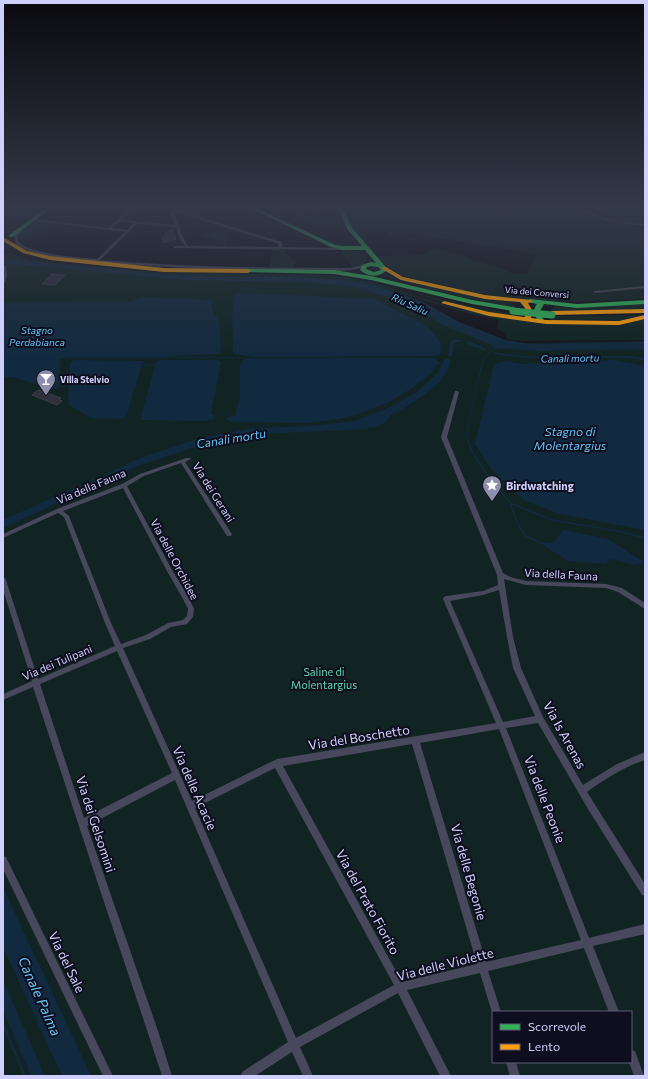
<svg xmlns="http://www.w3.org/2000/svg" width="648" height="1079" viewBox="0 0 648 1079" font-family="Commissioner,sans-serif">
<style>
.green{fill:#112423;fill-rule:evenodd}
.water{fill:#122a3f}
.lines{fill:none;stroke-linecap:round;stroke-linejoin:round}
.stream-far2{stroke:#122a3f;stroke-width:1}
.stream-far1{stroke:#122a3f;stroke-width:1.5}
.stream{stroke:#122a3f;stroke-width:2.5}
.canal{fill:#122a3f;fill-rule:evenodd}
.building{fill:#302f3c;stroke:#3d3c4d}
.street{fill:#47485b;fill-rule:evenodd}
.fast{fill:#30b455;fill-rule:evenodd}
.slow{fill:#ff9f0a;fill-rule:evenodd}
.fast-bridge-far1{stroke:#30b455;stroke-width:5.5}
.fast-bridge{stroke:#30b455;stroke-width:7}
.labels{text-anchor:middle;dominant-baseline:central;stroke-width:4;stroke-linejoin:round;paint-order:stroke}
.far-street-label{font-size:9px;fill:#cfcffb;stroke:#0f0e1e}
.far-poi-label{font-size:9px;font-weight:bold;fill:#cfcffb;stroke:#0f0e1e;text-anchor:start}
.far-water-label{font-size:10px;font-style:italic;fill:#65c2f2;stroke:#0f0e1e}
.poi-label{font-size:11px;font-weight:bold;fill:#cfcffb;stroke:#0f0e1e;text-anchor:start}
.street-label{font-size:11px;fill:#cfcffb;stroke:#0f0e1e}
.park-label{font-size:11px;fill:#61d4aa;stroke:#0f0e1e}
.water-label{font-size:12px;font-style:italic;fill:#65c2f2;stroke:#0f0e1e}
.near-street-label{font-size:13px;fill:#cfcffb;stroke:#0f0e1e}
.near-water-label{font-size:14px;font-style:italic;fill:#65c2f2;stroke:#0f0e1e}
</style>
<rect width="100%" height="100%" fill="#12121a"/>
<path class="green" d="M 3,206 L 50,206 L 34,218 L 22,216 L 3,217 Z
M 255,206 L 266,206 L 325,220 L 328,218 L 336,220 L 334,222 L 341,221 L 343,226 L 315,223 L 303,220 L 292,213 L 279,210 L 272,215 Z
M 342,206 L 575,206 L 588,215 L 606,220 L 606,221 L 629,226 L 645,228 L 645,298 L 578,302 L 493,296 L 403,276 L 388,267 L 376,256 L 423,255 L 432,248 L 468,257 L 473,261 L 494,265 L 515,274 L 528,273 L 536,254 L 410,233 L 391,236 L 387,231 L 368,229 L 356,234 L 349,217 Z
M 595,206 L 645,206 L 645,224 C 628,222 606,221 595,206 Z
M 36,222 L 53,224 L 40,234 L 19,238 L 19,235 L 29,226 Z
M 215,230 L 229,235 L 225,244 L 216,244 L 217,241 L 203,237 Z
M 273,249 L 286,250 L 285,253 L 296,261 L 294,268 L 269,267 Z
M 342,250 C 351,250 363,251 367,260 L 363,265 L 353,269 L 342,253 Z
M 10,253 L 30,260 L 154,272 L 321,275 L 346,277 L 375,283 L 462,310 L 581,324 L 645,318 L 645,340 L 522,341 L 506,339 L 506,333 L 497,329 L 499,320 L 458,311 L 391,290 L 452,320 L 493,337 L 509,341 L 525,343 L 645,341 L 645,1076 L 3,1076 L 3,254 ZM 493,1012 L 631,1012 L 631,1062 L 493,1062 Z
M 385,274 L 404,281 L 471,296 L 510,302 L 516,306 L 517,317 L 462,308 L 407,291 L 460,304 L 512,313 L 513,308 L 443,294 L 383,275 Z
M 645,303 L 645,309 L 551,311 L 552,308 L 556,306 Z
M 645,315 L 628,320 L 551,320 L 551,316 Z"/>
<path class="water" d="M 3,259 L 167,275 L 220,277 L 298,277 L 342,280 L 376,286 L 407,296 L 425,303 L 459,322 L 506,340 L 529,344 L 645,342 L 645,349 L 538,351 L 501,348 L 498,349 L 492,347 L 492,345 L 441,324 L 419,310 L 392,298 L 353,287 L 306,282 L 184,280 L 3,263 Z
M 237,293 L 315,296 L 359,299 L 367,298 L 376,300 L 424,325 C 433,331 446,344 440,355 L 435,356 L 282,357 L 254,357 L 234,354 L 233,353 C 233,343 230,299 237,293 Z
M 142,297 L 211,300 L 214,316 L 217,317 C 219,329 223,343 220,354 L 170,356 L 168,358 L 62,358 L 60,360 L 60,385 L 58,388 L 53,389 L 12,377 L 3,377 L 3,303 L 129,302 Z
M 245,358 L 435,358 L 439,363 L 431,373 L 411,389 L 387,403 L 358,414 L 339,419 L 308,423 L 231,422 L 226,420 L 227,417 L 235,416 L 240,397 L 240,365 Z
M 445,358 L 450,359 C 452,383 407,406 390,416 L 386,422 L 377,427 L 352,430 L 277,433 L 243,436 L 210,442 L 135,467 L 3,528 L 3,520 L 143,457 L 200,438 L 248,429 L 321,425 L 355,421 L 386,409 L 415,393 L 437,374 Z
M 74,360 L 143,361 L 126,417 L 122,419 L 91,418 L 70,406 L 68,402 L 70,363 Z
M 217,360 L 221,362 L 211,414 L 215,415 L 214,419 L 206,421 L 140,420 L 156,362 L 161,360 Z
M 613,360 L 645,366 L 645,530 L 560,514 L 525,501 L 490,468 L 475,444 L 494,364 L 506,361 L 522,364 Z
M 564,530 L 608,539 L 644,562 L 635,565 L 610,559 L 606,564 L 568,561 L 540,543 L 543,542 L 553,543 Z
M 3,887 L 91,1076 L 62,1076 L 3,947 Z
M 3,980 L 45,1076 L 31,1076 L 3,1010 Z"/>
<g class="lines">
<path class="stream-far2" d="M 169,357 L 245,358
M 439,363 L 445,364
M 143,365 L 155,365
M 59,386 L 70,386
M 469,444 L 466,435 L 483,359 L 496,347"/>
<path class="stream-far1" d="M 469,443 L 471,450 L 485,472 L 510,503 L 517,523 L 526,536 L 540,543
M 510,503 L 552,520 L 618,531 L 645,538"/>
<path class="stream" d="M 3,1024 L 25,1076"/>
<path class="canal" d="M 453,339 L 460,340 L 462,341 L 460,342 L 456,342 L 454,343 L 452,356 L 450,357 L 448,356 L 450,343 Z
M 467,342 L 471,342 L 487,349 L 485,350 L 483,350 L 467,344 Z
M 494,352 L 524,356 L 538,357 L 631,356 L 645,358 L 645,360 C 632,358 618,358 605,358 C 568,358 532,361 496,354 L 494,354 Z"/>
</g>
<path class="building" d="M 173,230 L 176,239 L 163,243 L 162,239 L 166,235 L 165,233 Z
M 52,274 L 65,275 L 55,285 L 42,284 Z
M 38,390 L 61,398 L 59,400 L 62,401 L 57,405 L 32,395 Z"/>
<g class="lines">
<path class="street" d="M 134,206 L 138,206 L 121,220 L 175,225 L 170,213 L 178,206 L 182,206 L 177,210 L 282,242 L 282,247 L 346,248 L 348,249 L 346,250 L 175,248 L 174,248 L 174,246 L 185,246 L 181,241 L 176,227 L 137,224 L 100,260 C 183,267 267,268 350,268 L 364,265 L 366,266 C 351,274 309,270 291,270 C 244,270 197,269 151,266 C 132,265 112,264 93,261 C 70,258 40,259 19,246 C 15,244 15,240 14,236 L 21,228 L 23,229 L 18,236 C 18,239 18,242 21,244 C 24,247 29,248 32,249 C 53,256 75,257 97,259 L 125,232 L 33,221 L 31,220 L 33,219 L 108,228 ZM 175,212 L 279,244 L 278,247 L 188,246 L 185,241 L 179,227 L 180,226 L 178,225 L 174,213 ZM 119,222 L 134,223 L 127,230 L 112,228 Z
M 315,206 L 319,206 L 313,211 L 311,211 L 311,209 Z
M 576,206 C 583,206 596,215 603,217 C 617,221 631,223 645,224 L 645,226 C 622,224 595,221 576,206 Z
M 3,265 L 6,266 L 7,275 L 5,283 L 3,284 Z
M 645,286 L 645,288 L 595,293 L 593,292 L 595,291 Z
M 455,391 L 457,391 L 459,392 L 447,437 L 503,573 L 510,577 L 526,581 L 606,584 L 622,588 L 645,603 L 645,609 L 618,592 L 606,588 L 526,585 L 504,579 L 513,637 L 521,668 L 543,717 L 583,785 L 617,764 L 645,752 L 645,760 C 624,767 605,779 587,792 L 645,884 L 645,896 L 642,895 L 588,809 L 538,723 L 506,728 L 589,938 L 645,924 L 645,934 L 593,946 L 619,1012 L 609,1012 L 584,948 L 488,971 L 501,1012 L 493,1012 L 493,1016 L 480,973 L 407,990 L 451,1076 L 440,1076 L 398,993 L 300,1047 L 313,1076 L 303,1076 L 292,1052 L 255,1076 L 241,1076 L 242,1072 L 288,1042 L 175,780 L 87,826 L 158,1031 L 172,1076 L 162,1076 L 140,1009 L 103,899 L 33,687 L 3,700 L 3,694 L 32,681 L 3,590 L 3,578 L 5,578 L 6,580 L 38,679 L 115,646 L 105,623 L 64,517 L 58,513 L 3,538 L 3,534 L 57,509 L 122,484 L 140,474 L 186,458 L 190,458 L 191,459 L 185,462 L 232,534 L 231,536 L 227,536 L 181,463 L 144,476 L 127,486 L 172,570 L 188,596 L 194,609 L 193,617 L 187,624 L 171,627 L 150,639 L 123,648 L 192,801 L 277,759 L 496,723 L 443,599 L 444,597 L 446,596 L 483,591 L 498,585 L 497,575 L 441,437 ZM 123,488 L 167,571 L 183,599 L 188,609 L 187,616 L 183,620 L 168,623 L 146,635 L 121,644 L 111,623 L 69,516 L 63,511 ZM 499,590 L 507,637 L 513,668 L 535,716 L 503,722 L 450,601 L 483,595 ZM 117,651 L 172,773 L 84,818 L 40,684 ZM 499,729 L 581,940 L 486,962 L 420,743 ZM 412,744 L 477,964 L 402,982 L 283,766 ZM 275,768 L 394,985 L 296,1038 L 195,808 Z
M 3,856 L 6,857 L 113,1076 L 103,1076 L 3,869 Z
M 631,1050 L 635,1051 L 644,1076 L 634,1076 L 629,1062 L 631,1062 Z
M 506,1062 L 516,1062 L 520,1076 L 510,1076 Z"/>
<path class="fast" d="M 49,206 L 54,206 L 13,237 L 9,237 L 9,235 Z
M 246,206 L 252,206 L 335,245 L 342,246 L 362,246 L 348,230 L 336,206 L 341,206 L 353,229 L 385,266 L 387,270 C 379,278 368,277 360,270 L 362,265 L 371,262 L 376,263 L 365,250 L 342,250 L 331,247 ZM 371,266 L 378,267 L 381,270 L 374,272 L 366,269 L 367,267 Z
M 248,269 L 334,270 L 371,276 L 472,300 L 513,307 L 516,309 L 513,311 L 472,304 L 371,280 L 334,274 L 246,272 L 245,271 Z
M 530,299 L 577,304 L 645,300 L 645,304 L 577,308 L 544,304 L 540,311 L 544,321 L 541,323 L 539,322 C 534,316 532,310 537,304 L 528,302 L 527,301 Z"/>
<path class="slow" d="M 3,237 L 27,251 L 50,256 L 164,268 L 248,269 L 251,271 L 248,273 L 164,272 L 50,260 L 23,253 L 3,241 Z
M 382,267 L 386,267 L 403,277 L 485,295 L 532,300 L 532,302 L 528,303 L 532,310 L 531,318 L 546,320 L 619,321 L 645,315 L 645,319 L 619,325 L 546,324 L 489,316 L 441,303 L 444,301 L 489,312 L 524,317 L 526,316 L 525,308 L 520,302 L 485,299 L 401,280 L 382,269 Z
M 645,309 L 645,313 L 552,315 L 549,313 L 552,311 Z"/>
<path class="fast-bridge-far1" d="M 513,311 L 520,312"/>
<path class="fast-bridge" d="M 513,311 L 552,315"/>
</g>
<linearGradient id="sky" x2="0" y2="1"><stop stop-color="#0a0a0e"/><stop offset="0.58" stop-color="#333949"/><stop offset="1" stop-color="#333949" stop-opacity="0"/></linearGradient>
<rect width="648" height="357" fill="url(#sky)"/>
<defs>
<symbol id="bar-pin" viewBox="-11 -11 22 30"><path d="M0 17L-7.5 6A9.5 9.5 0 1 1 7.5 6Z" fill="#8d8dac" stroke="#0f0e1e"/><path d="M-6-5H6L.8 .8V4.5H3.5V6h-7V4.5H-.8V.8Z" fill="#fff"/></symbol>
<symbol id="sight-pin" viewBox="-11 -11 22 30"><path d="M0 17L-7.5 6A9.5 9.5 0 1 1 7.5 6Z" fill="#8d8dac" stroke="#0f0e1e"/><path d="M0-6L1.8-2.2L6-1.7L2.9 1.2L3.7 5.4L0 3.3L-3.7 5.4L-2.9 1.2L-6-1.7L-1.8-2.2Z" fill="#fff"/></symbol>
</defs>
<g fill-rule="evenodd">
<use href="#bar-pin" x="35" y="368" width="22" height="30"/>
<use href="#sight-pin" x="481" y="474" width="22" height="30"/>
</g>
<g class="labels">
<g class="far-street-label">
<text transform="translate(537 292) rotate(5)">Via dei Conversi</text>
</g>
<g class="far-poi-label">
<text x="60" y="379">Villa Stelvio</text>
</g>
<g class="far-water-label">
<text transform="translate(410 304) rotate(24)">Riu Saliu</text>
<text x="37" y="330">Stagno<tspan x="37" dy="12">Perdabianca</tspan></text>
<text transform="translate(570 358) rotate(-1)">Canali mortu</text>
</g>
<g class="poi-label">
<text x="506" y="485">Birdwatching</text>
</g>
<g class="street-label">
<text transform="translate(91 486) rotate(-23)">Via della Fauna</text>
<text transform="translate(214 492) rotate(58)">Via dei Gerani</text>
<text transform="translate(175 559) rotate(62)">Via delle Orchidee</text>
<text transform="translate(561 574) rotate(3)">Via della Fauna</text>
<text transform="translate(57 662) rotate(-23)">Via dei Tulipani</text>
</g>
<g class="park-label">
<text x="324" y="671">Saline di<tspan x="324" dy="13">Molentargius</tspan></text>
</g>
<g class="water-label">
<text x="570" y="431">Stagno di<tspan x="570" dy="14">Molentargius</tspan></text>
<text transform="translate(231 438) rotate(-9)">Canali mortu</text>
</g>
<g class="near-street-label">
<text transform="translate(565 735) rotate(61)">Via Is Arenas</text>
<text transform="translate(359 737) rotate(-9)">Via del Boschetto</text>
<text transform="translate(195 788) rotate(66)">Via delle Acacie</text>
<text transform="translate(545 799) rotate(69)">Via delle Peonie</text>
<text transform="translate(96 824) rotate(72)">Via dei Gelsomini</text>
<text transform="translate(469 872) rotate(74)">Via delle Begonie</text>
<text transform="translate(368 902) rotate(61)">Via del Prato Fiorito</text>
<text transform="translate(67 962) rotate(64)">Via del Sale</text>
<text transform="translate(445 964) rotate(-14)">Via delle Violette</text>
</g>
<g class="near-water-label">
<text transform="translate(40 996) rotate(66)">Canale Palma</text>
</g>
</g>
<rect width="648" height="1079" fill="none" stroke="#cfcffb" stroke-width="8"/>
<rect x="492" y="1011" width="140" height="52" fill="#0f0e1e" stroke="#5c5b76"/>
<rect x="500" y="1024" width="20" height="6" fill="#30b455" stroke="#5c5b76"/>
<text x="528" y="1031" font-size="12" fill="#cfcffb">Scorrevole</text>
<rect x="500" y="1044" width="20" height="6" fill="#ff9f0a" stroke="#5c5b76"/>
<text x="528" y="1051" font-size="12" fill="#cfcffb">Lento</text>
</svg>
